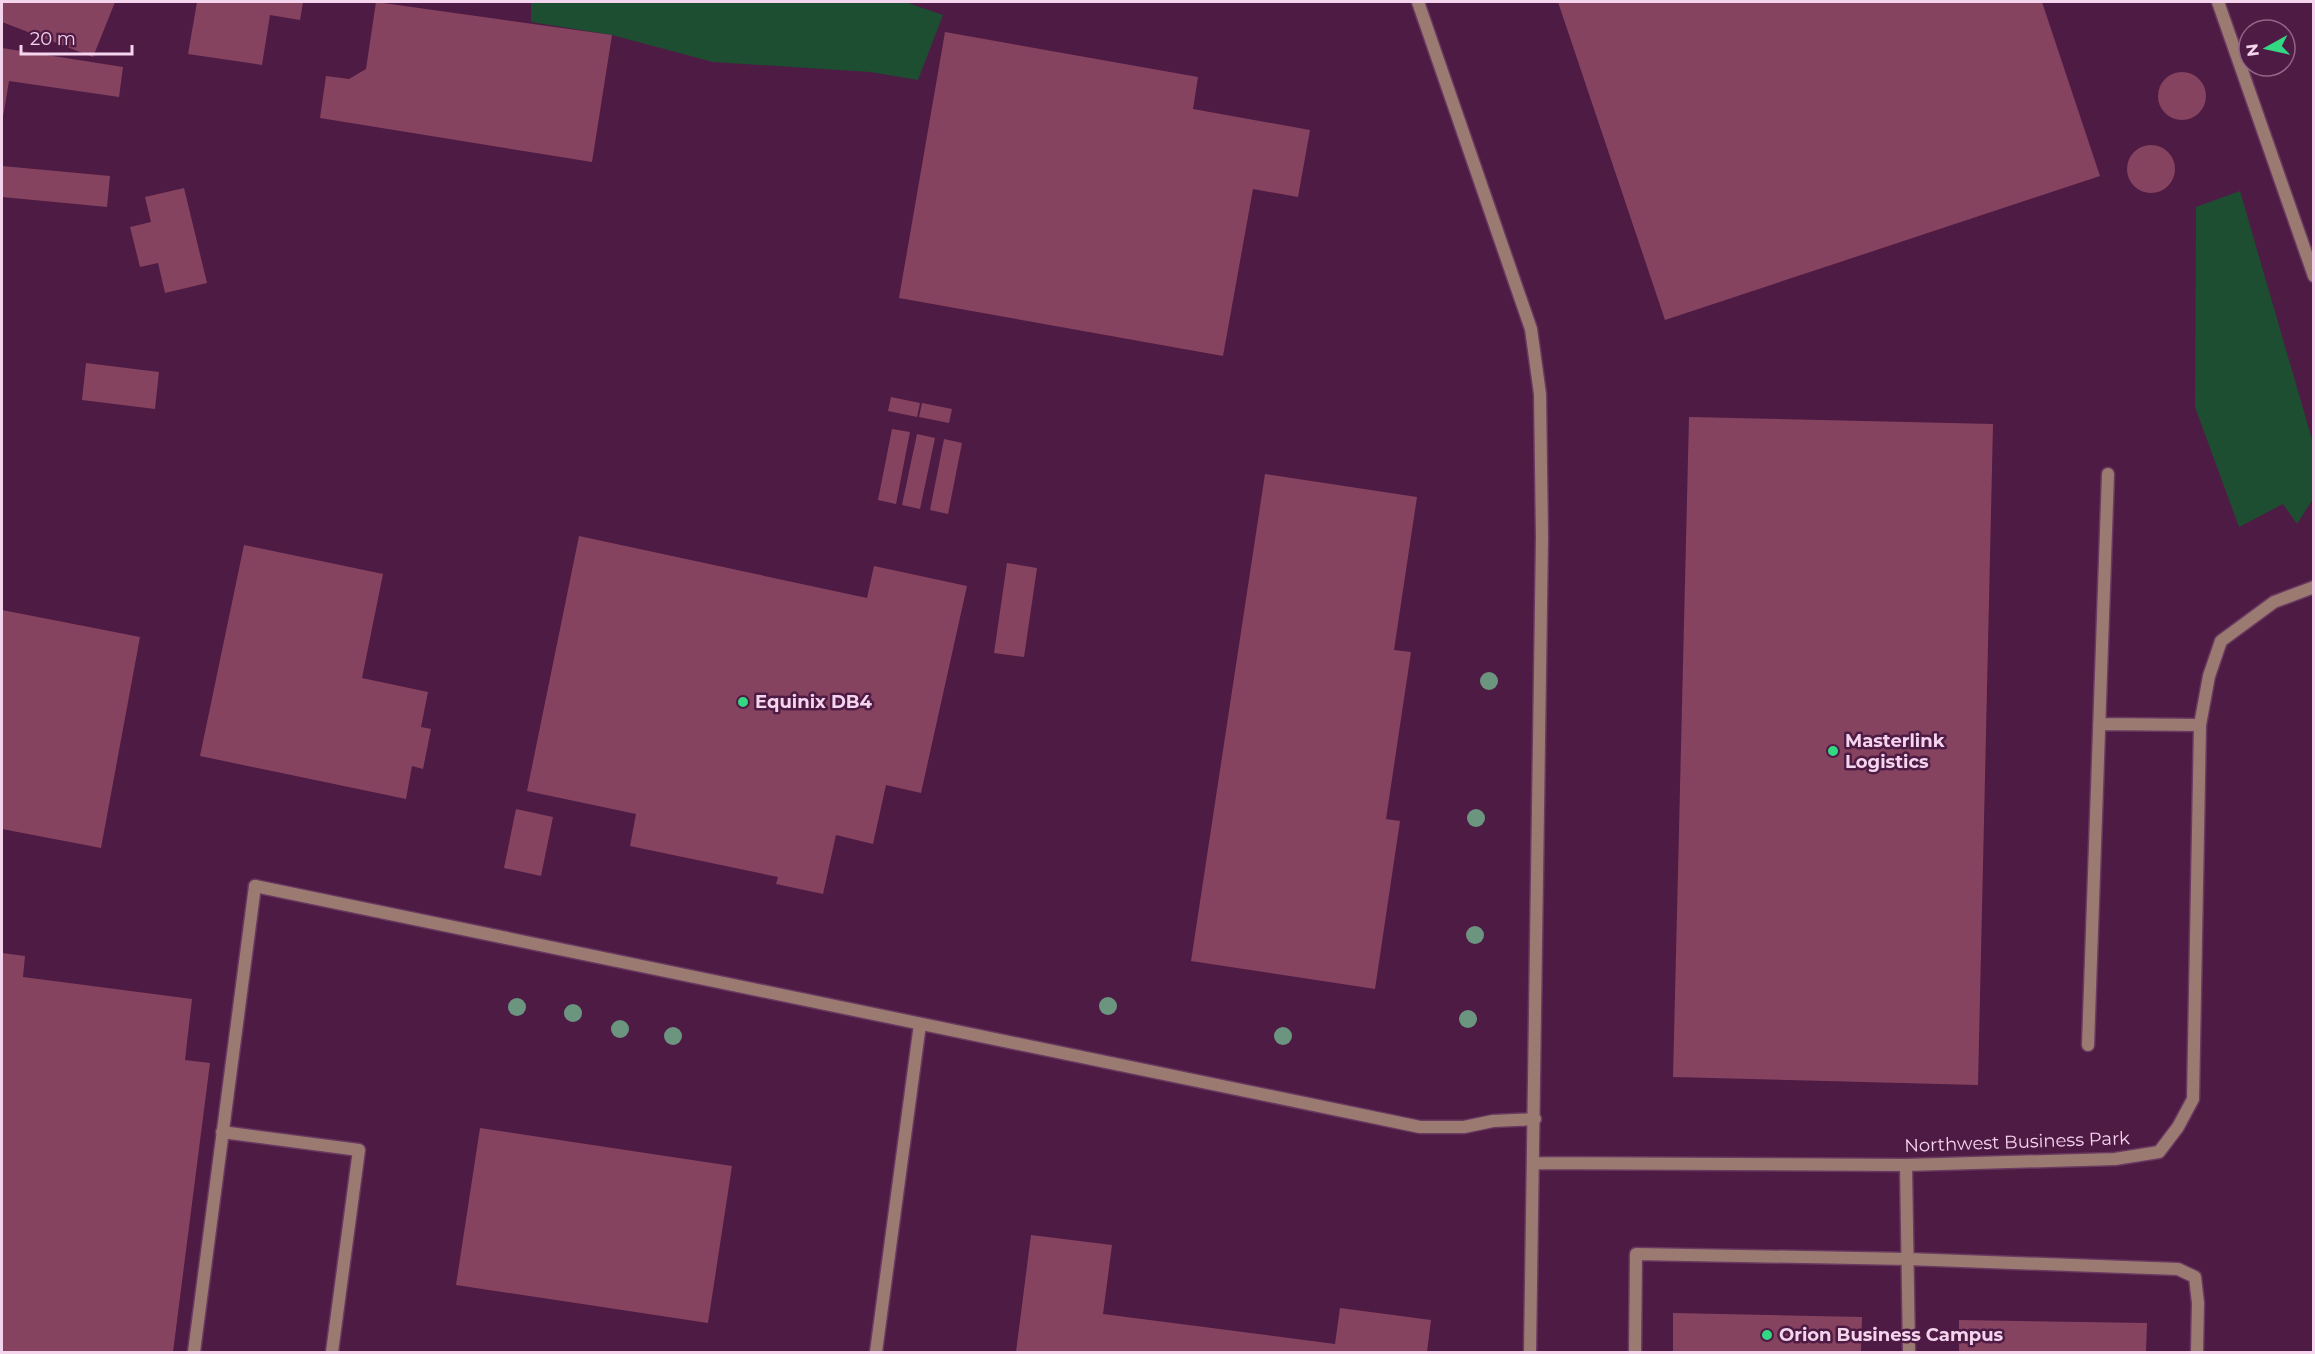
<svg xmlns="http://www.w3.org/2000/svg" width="2315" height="1354" viewBox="0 0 2315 1354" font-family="Montserrat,sans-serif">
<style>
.green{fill:#1e4e31}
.building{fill:#86435f}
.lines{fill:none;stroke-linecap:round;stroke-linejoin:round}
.lane-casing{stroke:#693960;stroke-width:15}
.street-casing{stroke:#693960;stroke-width:15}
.lane{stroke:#9b7a71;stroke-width:12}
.street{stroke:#9b7a71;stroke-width:12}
.tree{fill:#6c9580}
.poi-dot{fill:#32d882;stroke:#4e1b45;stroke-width:2}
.labels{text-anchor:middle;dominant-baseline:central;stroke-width:5;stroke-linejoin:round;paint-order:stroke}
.poi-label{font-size:18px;font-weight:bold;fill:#f5d4ed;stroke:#4e1b45;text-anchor:start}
.street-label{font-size:18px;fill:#f5d4ed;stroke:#4e1b45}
</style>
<rect width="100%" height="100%" fill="#4e1b45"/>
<path class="green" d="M 531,2 L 905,2 L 943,15 L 918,80 L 870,72 L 713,62 L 612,35 L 531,22 Z
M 2240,191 L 2313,443 L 2313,499 L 2297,524 L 2283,504 L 2239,527 L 2195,407 L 2196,207 Z"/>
<path class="building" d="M 2,2 L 115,2 L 93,57 L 2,22 Z
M 197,2 L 303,2 L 300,20 L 270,15 L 262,65 L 188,54 Z
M 376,2 L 612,35 L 592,162 L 320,118 L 326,76 L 349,79 L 366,69 Z
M 1558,2 L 2042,2 L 2100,176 L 1665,320 Z
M 945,32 L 1198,77 L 1193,109 L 1310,130 L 1298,197 L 1253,189 L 1223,356 L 899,298 Z
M 2,48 L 123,67 L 119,97 L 9,81 L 2,123 Z
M2158 96a24 24 0 1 1 48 0a24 24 0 1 1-48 0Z
M2127 169a24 24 0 1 1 48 0a24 24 0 1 1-48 0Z
M 2,166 L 110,176 L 107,207 L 2,197 Z
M 184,188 L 207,283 L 165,293 L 158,263 L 140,267 L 130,227 L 151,222 L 145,197 Z
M 86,363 L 159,372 L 155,409 L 82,400 Z
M 891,397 L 920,403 L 917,417 L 888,411 Z
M 922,403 L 952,409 L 949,423 L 919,417 Z
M 1689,417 L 1993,424 L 1978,1085 L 1673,1077 Z
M 892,429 L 910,432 L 896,504 L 878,500 Z
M 917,434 L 935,438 L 920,509 L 902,505 Z
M 944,439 L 962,443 L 948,514 L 930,510 Z
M 1265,474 L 1417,497 L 1394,650 L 1411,652 L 1386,819 L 1400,821 L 1375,989 L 1191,961 Z
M 579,536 L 867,598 L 874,566 L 967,586 L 921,793 L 886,785 L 873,844 L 836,835 L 823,894 L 776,884 L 778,877 L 630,846 L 636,814 L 527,791 Z
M 244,545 L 383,574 L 362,678 L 428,692 L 421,727 L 431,729 L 423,769 L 412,766 L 406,799 L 200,756 Z
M 1007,563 L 1037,568 L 1024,657 L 994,653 Z
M 2,610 L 140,637 L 101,848 L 2,829 Z
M 516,809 L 553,817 L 541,876 L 504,868 Z
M 2,953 L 25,956 L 23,977 L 192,999 L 185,1060 L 210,1063 L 173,1352 L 2,1352 Z
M 480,1128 L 732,1166 L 708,1323 L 456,1285 Z
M 1031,1235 L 1112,1245 L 1103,1314 L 1335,1344 L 1340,1308 L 1431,1320 L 1427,1352 L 1016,1352 Z
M 1673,1313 L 1862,1317 L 1861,1352 L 1673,1352 Z
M 1959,1320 L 2147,1323 L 2146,1352 L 1959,1352 Z"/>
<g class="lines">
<defs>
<path id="lane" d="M 2218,2 L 2314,276
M 2099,724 L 2200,725
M 2088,1045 L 2108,474
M 222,1132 L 359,1150 L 332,1352
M 1906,1165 L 1909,1352
M 194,1352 L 255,886
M 1635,1352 L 1636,1254 L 1908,1259 L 2178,1269 L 2195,1277 L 2198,1303 L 2197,1352"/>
<path id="street" d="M 1418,2 L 1531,329 L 1540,394 L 1542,537 L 1530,1352
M 255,886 L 1420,1127 L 1464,1127 L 1493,1121 L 1535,1119
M 1533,1163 L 1906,1165 L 2115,1159 L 2159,1152 L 2178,1127 L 2193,1099 L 2200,725 L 2209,676 L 2221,641 L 2274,602 L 2314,587
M 876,1352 L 920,1024"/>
</defs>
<use href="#lane" class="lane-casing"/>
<use href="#street" class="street-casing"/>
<use href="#lane" class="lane"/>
<use href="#street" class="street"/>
</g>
<g class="tree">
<circle cx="1489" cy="681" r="9"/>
<circle cx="1476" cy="818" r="9"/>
<circle cx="1475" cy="935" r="9"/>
<circle cx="1108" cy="1006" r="9"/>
<circle cx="517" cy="1007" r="9"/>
<circle cx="573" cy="1013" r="9"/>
<circle cx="1468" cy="1019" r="9"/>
<circle cx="620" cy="1029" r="9"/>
<circle cx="673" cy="1036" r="9"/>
<circle cx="1283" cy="1036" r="9"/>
</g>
<g class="poi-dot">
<circle cx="743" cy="702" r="6"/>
<circle cx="1833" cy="751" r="6"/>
<circle cx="1767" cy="1335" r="6"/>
</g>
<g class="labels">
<g class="poi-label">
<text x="755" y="702">Equinix DB4</text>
<text x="1845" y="741">Masterlink<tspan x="1845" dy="21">Logistics</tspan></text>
<text x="1779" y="1335">Orion Business Campus</text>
</g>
<g class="street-label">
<text transform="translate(2017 1142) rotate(-2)">Northwest Business Park</text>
</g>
</g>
<rect width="2315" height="1354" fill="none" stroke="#f5d4ed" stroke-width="6"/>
<g transform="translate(2267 48) rotate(262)"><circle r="28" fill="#4e1b45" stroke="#916588" stroke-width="1.5"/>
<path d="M0-4.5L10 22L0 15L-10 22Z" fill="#32d882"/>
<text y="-9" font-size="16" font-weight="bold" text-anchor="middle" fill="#f5d4ed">N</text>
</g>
<path d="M21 45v9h111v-9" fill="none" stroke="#f5d4ed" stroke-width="3"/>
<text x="30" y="45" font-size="18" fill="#f5d4ed" stroke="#4e1b45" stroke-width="4.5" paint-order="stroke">20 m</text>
</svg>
